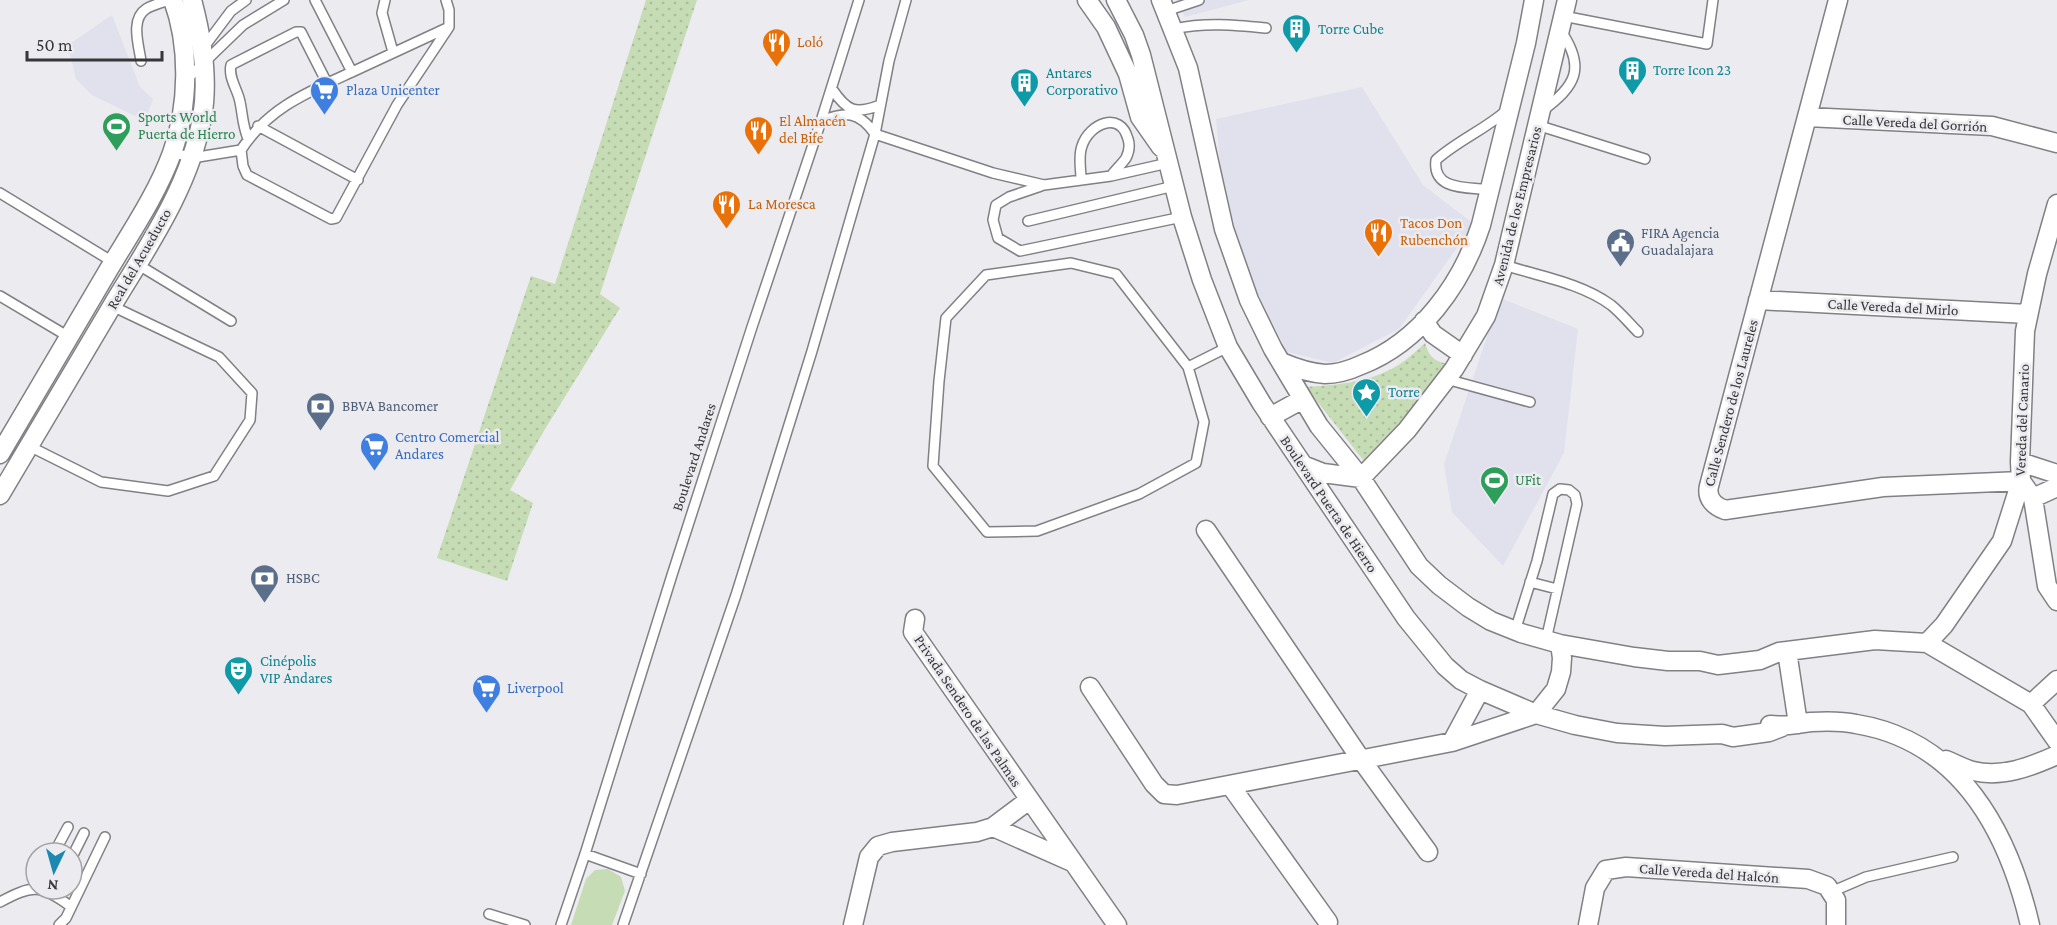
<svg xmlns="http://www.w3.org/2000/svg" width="2057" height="925" viewBox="0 0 2057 925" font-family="'Crimson Pro',serif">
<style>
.built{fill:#e1e1ee}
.grass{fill:url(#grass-dots)}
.park{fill:#c6dcb5}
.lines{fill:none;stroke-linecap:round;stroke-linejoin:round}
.service-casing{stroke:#818185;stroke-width:12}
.minor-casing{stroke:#818185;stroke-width:21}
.service{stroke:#fff;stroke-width:9}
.minor{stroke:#fff;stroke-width:18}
.labels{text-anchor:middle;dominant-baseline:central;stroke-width:5;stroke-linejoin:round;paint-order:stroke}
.culture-label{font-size:15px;fill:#0d838f;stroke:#ebebf0;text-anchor:start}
.food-label{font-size:15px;fill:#c56008;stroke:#ebebf0;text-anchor:start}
.shop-label{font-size:15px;fill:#366cbe;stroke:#ebebf0;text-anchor:start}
.leisure-label{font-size:15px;fill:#27864d;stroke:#ebebf0;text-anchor:start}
.street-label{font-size:15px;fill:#373739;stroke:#ebebf0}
.service-label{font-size:15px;fill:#4e5e75;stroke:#ebebf0;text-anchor:start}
</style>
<defs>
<pattern id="grass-dots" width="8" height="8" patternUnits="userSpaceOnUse" patternTransform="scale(1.5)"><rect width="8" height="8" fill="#c6dcb5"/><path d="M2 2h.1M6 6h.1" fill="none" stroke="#abbd9c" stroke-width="1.8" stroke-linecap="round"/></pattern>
</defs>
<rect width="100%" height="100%" fill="#ebebf0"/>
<path class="built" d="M 1176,0 L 1249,0 L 1185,17 Z
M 112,15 L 140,87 L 153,99 L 145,121 L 92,95 L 76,79 L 68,45 Z
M 1362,87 L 1423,185 L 1474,224 L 1399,329 L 1333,363 L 1287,352 L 1226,229 L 1216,119 Z
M 1500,298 L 1578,329 L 1564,453 L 1503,566 L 1452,512 L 1444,464 Z"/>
<path class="grass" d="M 646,0 L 697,0 L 600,294 L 620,308 L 545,429 L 510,490 L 533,503 L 507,581 L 437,558 L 531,276 L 555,284 Z
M 1425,343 C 1429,357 1435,362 1449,364 L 1367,465 L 1306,387 C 1338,385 1372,382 1400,364 C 1409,358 1417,350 1425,343 Z"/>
<path class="park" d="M 608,869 L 621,877 L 625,891 L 612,925 L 571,925 L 586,879 L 595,870 Z"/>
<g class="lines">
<defs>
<path id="service" d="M 315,0 L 352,72
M 385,0 L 382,13 L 393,52
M 446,0 L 449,10 L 449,27 L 397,105 L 336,218 L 331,219 L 247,175 L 243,166 L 241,150 C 268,108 308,92 352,72 C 385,57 417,42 449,27
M 1166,11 L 1199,0
M 1563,16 L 1707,44 L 1713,0
M 1174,29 C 1205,22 1235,25 1266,28
M 204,47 L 231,11 L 246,0
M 141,61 C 139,46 130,19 146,9 C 152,5 161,3 169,0
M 186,80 L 243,25 L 284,0
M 832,89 C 847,111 855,115 880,105
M 1542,111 C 1576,86 1586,68 1561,31
M 821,121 C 846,112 858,110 875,134 L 993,173 L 1044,185 L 1111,176 L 1168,163
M 1537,125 L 1645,159
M 258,126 L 358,180
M 248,139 C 242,123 243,116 240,102 C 238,90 228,78 231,65 L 296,32 L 301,32 L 327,83
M 172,152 L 192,158 L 241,150
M 1081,179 C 1081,169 1078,156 1082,146 C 1089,124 1120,110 1128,139 C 1130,145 1129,152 1126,158 C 1122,164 1115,170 1111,176
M 1041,186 L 1009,197 L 996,205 L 993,220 L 998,238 L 1020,251 L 1182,217
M 1490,190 C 1468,187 1432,191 1436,160 C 1457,141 1484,130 1506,111
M 0,193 L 113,262
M 1028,221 L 1174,186
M 1071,263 L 1116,274 L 1188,367 L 1204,422 L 1196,463 L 1139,494 L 1037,531 L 987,532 L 933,466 L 939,381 L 946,318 L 986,275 Z
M 137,264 L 231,321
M 1504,265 C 1539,276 1581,283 1611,305 C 1620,312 1629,323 1638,332
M 0,296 L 69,337
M 1188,367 L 1228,347
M 1446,379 L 1530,402
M 29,446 L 101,482 L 168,491 L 214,476 L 250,420 L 252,393 L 219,357 L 112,306
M 1530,582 L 1557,589
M 1515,631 L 1537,561 L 1553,494 L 1560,489 L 1569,490 L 1575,495 L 1577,504 L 1546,640
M 54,853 L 68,827
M 585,854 L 641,874
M 72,857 L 84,833
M 1831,892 L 1866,877 L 1953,857
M 0,902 C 32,885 40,884 70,906
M 489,914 L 525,925
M 59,925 L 66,918 L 105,837
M 561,925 L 585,854 L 672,575 L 751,330 L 821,121 L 859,0
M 623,925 L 736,595 L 812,351 L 875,134 L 889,61 L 906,0"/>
<path id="minor" d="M 1087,0 L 1106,27 L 1128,74 L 1140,117 L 1161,147
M 1116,0 L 1134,35 L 1141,55 L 1182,217 L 1202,280 L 1228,347 L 1262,404 L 1406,618 L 1445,666 L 1461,680 L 1480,690 L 1536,714 L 1575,725 L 1617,733 L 1665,736 L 1722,734 L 1733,737 L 1769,732 L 1782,727
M 1161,0 L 1188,68 L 1224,229 L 1249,300 L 1273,349 L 1319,426 L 1361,478 L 1419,566 L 1439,585 L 1468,607 L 1491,621 L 1521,633 L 1560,644 L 1634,657 L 1668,661 L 1700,661 L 1718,665 L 1760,660 L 1779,652 L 1875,640 L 1927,643 L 2031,704 L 2057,741
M 1838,0 L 1709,486 C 1706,498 1714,506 1725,510 L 1883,487 L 2021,481
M 1807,117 L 1992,126 L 2057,143
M 1758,300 L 2028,314
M 1424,321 L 1433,334 L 1463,355
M 1281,362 C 1295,368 1310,373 1325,374 C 1338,374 1350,370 1361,365 C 1420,342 1462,284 1481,225 L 1526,43 L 1534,0
M 1270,417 L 1303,399
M 0,454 C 36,392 73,331 109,269 C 131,232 157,194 172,153 C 189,106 190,46 173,0
M 2020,462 L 2057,474
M 1303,465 L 1323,473 L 1361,478 L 1407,430 L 1454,369 L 1486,316 L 1504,265 L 1567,0
M 2021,481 L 2033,498 L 2047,586 L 2057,601
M 0,495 C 38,432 75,369 112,306 C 147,248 190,186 202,118 C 209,79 202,37 192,0
M 2033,498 L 2057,487
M 1206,530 L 1360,758 L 1428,852
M 915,619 L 913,632 L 1117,925
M 1927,643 L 1944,625 L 2002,541 L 2021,481 L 2020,462 L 2025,331 L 2037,274 L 2057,204
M 1787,651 L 1798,724
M 1090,687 L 1154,784 L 1164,794 L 1177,795 L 1452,742 L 1536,714 L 1556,689 L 1561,672 L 1562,658 L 1560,644
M 2031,704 L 2057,680
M 1770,725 C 1784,727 1796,724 1811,722 C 1826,721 1842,721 1856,724 C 1960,741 2008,831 2030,925
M 1452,742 L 1480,690
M 1946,760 C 1954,763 1964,769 1973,771 C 2002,778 2030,767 2057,755
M 1230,785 L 1328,922
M 993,827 L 1072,862
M 853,925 L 869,857 L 878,846 L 892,842 L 977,832 L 993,827 L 1029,800
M 1588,925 L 1595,888 L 1606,870 L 1626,867 L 1808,879 L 1827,886 L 1836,900 L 1836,925"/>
</defs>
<use href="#service" class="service-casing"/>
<use href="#minor" class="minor-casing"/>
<use href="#service" class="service"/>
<use href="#minor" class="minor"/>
</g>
<defs>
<symbol id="building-pin" viewBox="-11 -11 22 30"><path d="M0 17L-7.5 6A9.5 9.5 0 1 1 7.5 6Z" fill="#0f9aa8" stroke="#ebebf0"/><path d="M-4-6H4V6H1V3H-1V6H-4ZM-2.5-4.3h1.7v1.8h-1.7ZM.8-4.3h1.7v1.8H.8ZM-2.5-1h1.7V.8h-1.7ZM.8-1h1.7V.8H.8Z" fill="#fff"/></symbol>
<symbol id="restaurant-pin" viewBox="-11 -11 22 30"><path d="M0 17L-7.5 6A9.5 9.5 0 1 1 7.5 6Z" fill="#e8710a" stroke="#ebebf0"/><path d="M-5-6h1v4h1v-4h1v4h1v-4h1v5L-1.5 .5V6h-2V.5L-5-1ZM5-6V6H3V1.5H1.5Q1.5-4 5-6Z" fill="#fff"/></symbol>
<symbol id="supermarket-pin" viewBox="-11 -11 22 30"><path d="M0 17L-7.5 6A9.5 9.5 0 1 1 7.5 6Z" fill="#3f7fe0" stroke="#ebebf0"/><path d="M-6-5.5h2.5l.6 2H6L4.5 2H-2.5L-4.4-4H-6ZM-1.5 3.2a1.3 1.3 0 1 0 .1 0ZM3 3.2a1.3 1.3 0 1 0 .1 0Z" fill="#fff"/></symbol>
<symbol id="stadium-pin" viewBox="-11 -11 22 30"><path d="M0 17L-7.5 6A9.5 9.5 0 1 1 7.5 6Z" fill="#2e9e5b" stroke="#ebebf0"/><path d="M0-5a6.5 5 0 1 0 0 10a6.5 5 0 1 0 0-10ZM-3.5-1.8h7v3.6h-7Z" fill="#fff"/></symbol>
<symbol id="civic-pin" viewBox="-11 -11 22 30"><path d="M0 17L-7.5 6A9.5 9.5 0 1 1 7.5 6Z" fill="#5c6f8a" stroke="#ebebf0"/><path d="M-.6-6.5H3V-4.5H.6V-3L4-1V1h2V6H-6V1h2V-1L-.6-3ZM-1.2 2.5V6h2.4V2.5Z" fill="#fff"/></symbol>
<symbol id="sight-pin" viewBox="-11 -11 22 30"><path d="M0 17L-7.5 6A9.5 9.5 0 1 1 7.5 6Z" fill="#0f9aa8" stroke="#ebebf0"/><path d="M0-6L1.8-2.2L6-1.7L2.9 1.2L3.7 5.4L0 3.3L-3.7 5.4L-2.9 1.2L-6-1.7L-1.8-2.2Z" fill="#fff"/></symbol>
<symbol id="bank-pin" viewBox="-11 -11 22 30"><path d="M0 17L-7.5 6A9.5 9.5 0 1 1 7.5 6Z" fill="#5c6f8a" stroke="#ebebf0"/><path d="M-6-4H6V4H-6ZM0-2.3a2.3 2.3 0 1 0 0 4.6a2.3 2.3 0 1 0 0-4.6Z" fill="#fff"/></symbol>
<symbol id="theatre-pin" viewBox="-11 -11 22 30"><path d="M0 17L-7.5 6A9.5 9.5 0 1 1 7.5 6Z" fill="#0f9aa8" stroke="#ebebf0"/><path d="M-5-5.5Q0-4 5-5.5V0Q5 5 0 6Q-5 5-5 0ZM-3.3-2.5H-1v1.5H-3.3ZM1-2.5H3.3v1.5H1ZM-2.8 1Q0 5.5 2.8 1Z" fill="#fff"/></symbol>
</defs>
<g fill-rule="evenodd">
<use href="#building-pin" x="1280" y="12" width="33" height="45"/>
<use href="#restaurant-pin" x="760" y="26" width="33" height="45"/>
<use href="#building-pin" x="1616" y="54" width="33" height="45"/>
<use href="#building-pin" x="1008" y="66" width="33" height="45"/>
<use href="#supermarket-pin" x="308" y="74" width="33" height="45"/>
<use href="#stadium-pin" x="100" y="110" width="33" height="45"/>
<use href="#restaurant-pin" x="742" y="114" width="33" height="45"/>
<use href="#restaurant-pin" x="710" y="188" width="33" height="45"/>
<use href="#restaurant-pin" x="1362" y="216" width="33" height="45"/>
<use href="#civic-pin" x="1604" y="226" width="33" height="45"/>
<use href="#sight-pin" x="1350" y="376" width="33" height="45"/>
<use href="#bank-pin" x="304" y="390" width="33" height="45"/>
<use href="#supermarket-pin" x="358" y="430" width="33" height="45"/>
<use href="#stadium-pin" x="1478" y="464" width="33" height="45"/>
<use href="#bank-pin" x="248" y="562" width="33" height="45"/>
<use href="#theatre-pin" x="222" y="654" width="33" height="45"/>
<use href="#supermarket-pin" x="470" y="672" width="33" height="45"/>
</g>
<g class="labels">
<g class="culture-label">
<text x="1318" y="29">Torre Cube</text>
<text x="1653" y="70">Torre Icon 23</text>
<text x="1046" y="73">Antares<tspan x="1046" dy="17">Corporativo</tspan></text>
<text x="1388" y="392">Torre</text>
<text x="260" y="661">Cinépolis<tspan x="260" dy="17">VIP Andares</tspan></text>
</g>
<g class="food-label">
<text x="797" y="42">Loló</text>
<text x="779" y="121">El Almacén<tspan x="779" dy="17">del Bife</tspan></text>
<text x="748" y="204">La Moresca</text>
<text x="1400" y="223">Tacos Don<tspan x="1400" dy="17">Rubenchón</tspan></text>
</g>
<g class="shop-label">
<text x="346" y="90">Plaza Unicenter</text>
<text x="395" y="437">Centro Comercial<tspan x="395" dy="17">Andares</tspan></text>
<text x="507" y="688">Liverpool</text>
</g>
<g class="leisure-label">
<text x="138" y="117">Sports World<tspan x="138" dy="17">Puerta de Hierro</tspan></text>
<text x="1515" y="480">UFit</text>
</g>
<g class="street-label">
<text transform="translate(1915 123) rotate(3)">Calle Vereda del Gorrión</text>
<text transform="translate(1517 206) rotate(-76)">Avenida de los Empresarios</text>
<text transform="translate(139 259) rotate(-60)">Real del Acueducto</text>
<text transform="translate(1893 307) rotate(3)">Calle Vereda del Mirlo</text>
<text transform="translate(1731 403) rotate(-75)">Calle Sendero de los Laureles</text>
<text transform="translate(2022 420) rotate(-88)">Vereda del Canario</text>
<text transform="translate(694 457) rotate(-72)">Boulevard Andares</text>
<text transform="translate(1329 504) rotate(56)">Boulevard Puerta de Hierro</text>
<text transform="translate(968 711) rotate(56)">Privada Sendero de las Palmas</text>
<text transform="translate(1709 873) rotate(4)">Calle Vereda del Halcón</text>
</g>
<g class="service-label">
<text x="1641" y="233">FIRA Agencia<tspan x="1641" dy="17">Guadalajara</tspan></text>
<text x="342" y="406">BBVA Bancomer</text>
<text x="286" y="578">HSBC</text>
</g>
</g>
<g transform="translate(54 871) rotate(185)"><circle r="28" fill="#ebebf0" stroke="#a3a3a7" stroke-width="1.5"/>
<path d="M0-4.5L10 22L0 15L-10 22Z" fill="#1d88b0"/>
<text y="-9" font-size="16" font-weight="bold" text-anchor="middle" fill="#373739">N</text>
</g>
<path d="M27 51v9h135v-9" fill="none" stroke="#373739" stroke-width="3"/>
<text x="36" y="51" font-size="18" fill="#373739" stroke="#ebebf0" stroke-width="4.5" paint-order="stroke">50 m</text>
</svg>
